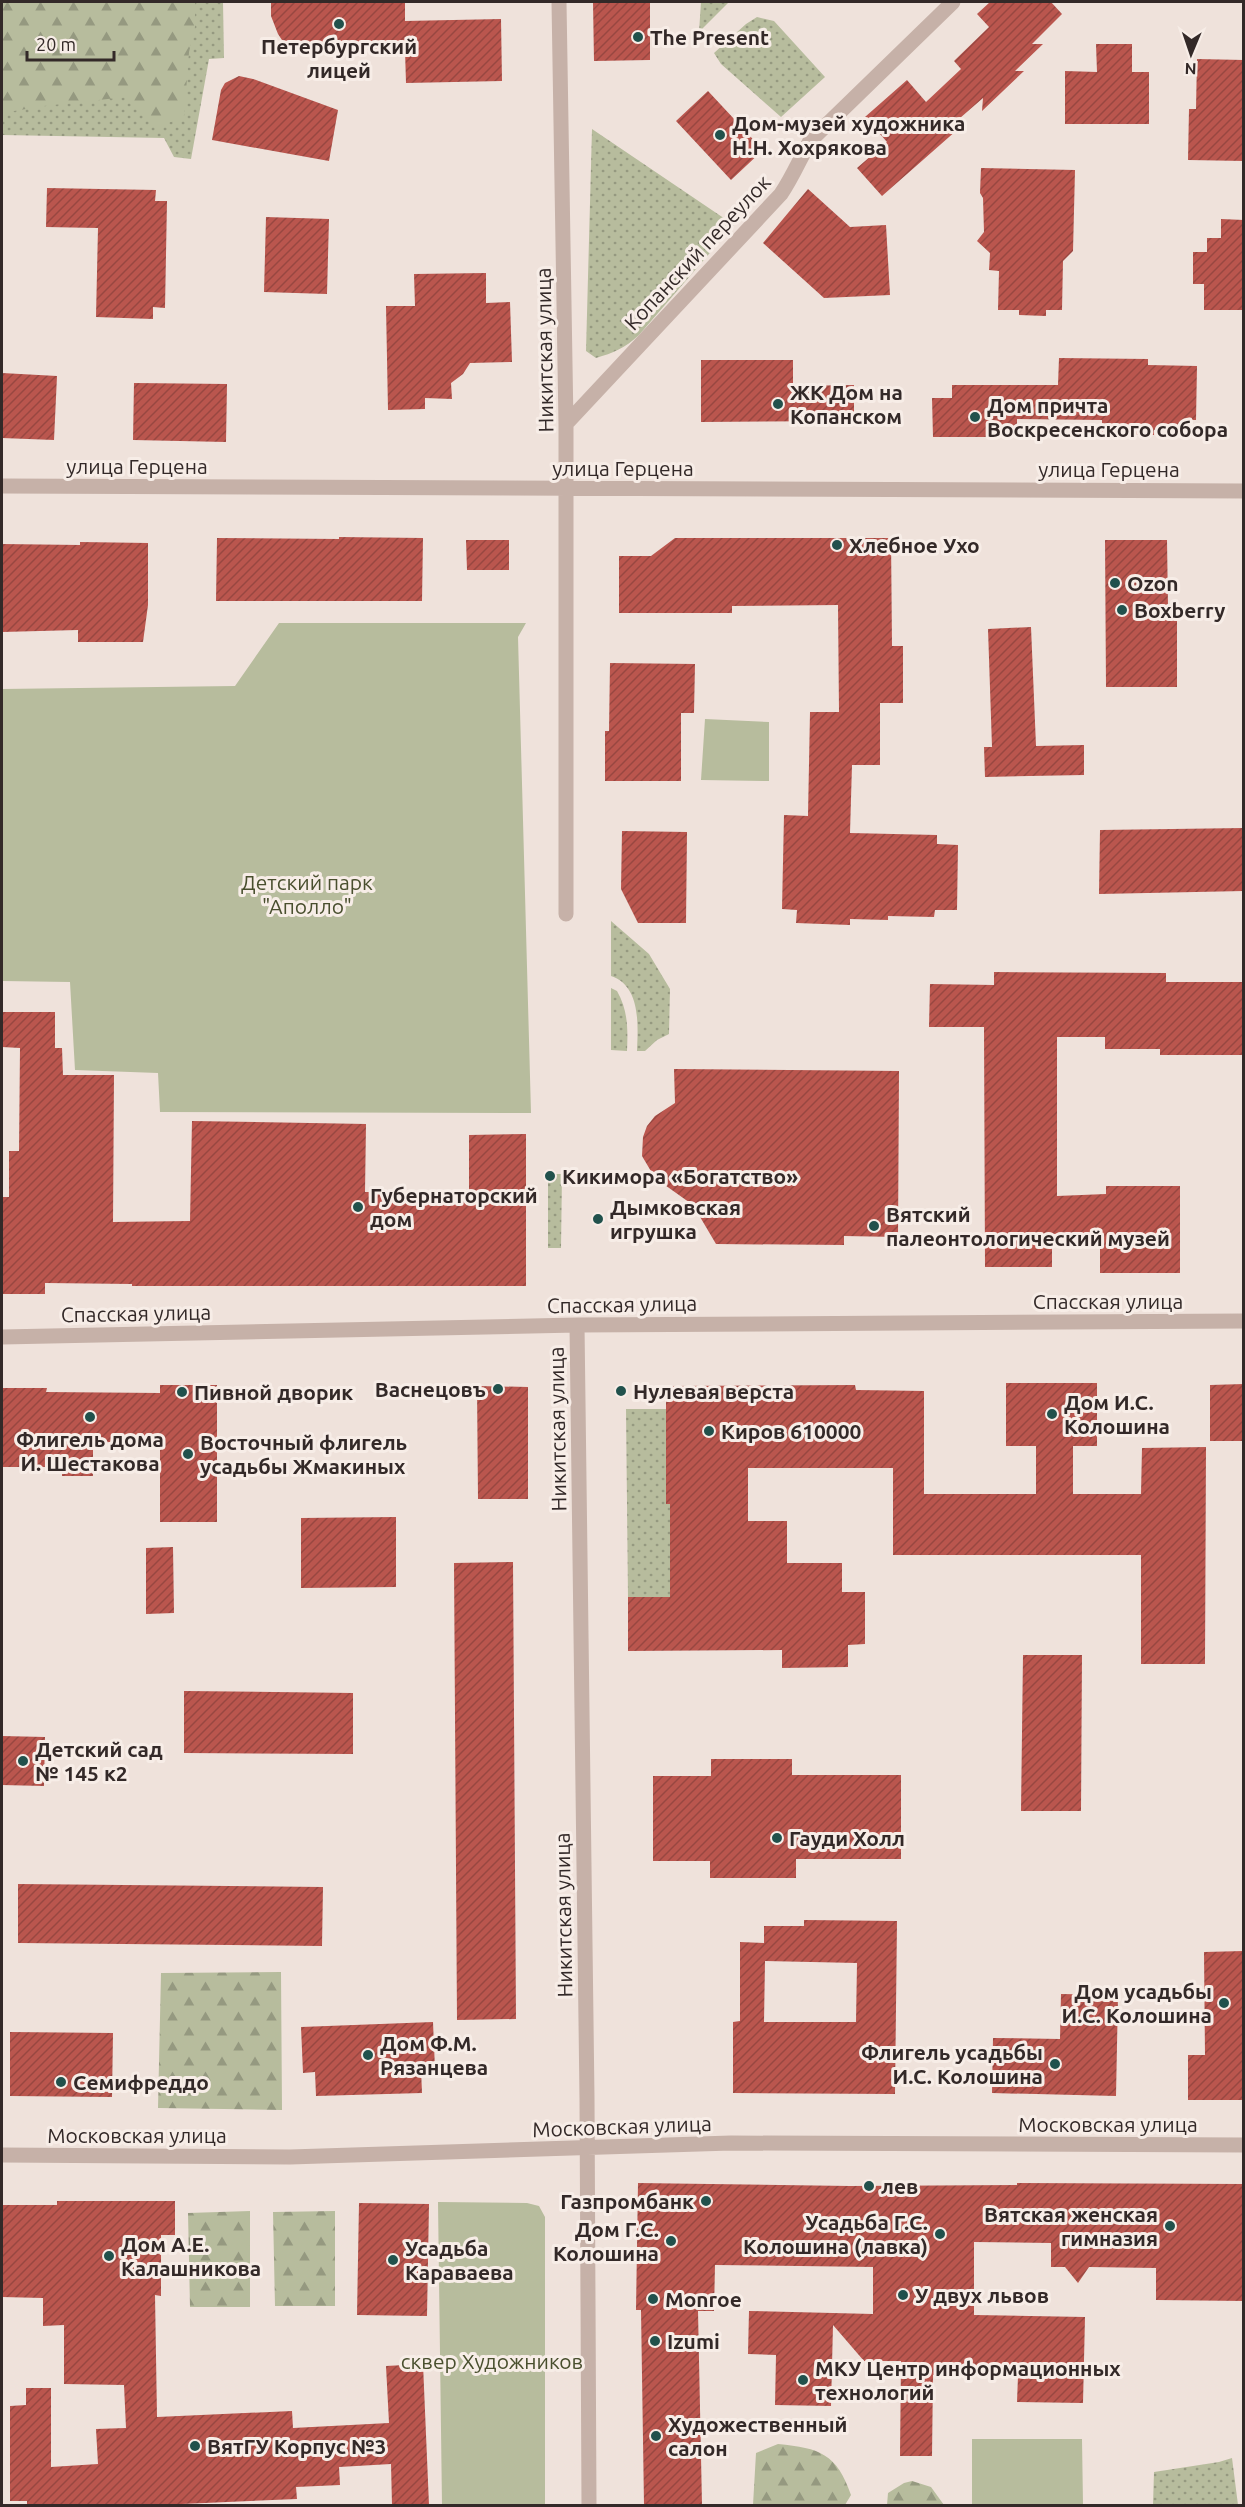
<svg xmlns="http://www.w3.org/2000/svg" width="1245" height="2507" viewBox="0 0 1245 2507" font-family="Ubuntu,sans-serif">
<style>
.grass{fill:url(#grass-dots)}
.forest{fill:url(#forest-firs)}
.park{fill:#b7bc9d}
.building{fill:url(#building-hatch);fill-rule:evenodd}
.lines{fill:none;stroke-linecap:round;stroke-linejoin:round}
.street{stroke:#c6b1a8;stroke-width:15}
.poi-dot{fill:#21514c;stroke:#f7ede7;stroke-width:2}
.labels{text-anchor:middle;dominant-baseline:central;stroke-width:6;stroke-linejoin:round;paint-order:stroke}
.poi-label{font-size:21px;font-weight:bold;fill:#332928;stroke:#f7ede7;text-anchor:start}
.street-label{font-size:21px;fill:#332928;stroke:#f7ede7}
.park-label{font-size:21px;fill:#494f2e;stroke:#f7ede7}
</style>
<defs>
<pattern id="grass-dots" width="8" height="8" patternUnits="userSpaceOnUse" patternTransform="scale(1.5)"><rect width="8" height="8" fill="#b7bc9d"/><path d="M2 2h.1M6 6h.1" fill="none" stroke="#959980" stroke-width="1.8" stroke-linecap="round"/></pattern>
<pattern id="forest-firs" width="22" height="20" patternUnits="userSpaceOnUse" patternTransform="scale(1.5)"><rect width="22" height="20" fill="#b7bc9d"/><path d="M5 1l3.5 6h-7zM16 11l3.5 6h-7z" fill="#959980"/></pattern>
<pattern id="building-hatch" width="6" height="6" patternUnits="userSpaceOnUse" patternTransform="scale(1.5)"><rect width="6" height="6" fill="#ba564e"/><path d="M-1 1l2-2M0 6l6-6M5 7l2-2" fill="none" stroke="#984741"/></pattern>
</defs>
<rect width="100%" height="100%" fill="#efe2db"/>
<path class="grass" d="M 2,2 L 223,2 L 224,58 L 209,59 L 191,159 L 174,157 L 164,138 L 2,135 Z
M 701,2 L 729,2 L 699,32 Z
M 757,17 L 774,21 L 825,77 L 781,117 L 721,64 L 714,53 L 746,24 Z
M 592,129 L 734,225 L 639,335 C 625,348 613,353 596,358 L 586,351 Z
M 611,921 L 649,954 L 670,989 L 669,1034 L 657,1040 L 645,1051 L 637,1051 C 638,1025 641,986 611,976 Z
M 611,988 L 617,991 C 628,1010 628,1029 627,1051 L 611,1050 Z
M 548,1174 L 562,1174 L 561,1248 L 548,1248 Z
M 626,1409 L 666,1409 L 666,1503 L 670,1504 L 670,1597 L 628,1597 Z
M 1232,2458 L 1238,2505 L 1153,2505 L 1154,2472 L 1219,2462 Z"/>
<path class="forest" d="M 2,2 L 195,2 L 195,27 L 189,52 L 184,118 L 154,127 L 126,97 L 44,106 L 2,113 Z
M 281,1972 L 282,2110 L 158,2108 L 161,1973 Z
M 250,2211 L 250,2307 L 190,2307 L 188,2213 Z
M 335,2211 L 335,2306 L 275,2306 L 273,2212 Z
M 778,2444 C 820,2448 837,2454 851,2495 L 845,2505 L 753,2505 L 756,2453 Z
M 912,2481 L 931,2487 L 944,2505 L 887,2505 L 888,2493 L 904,2483 Z"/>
<path class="park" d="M 279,623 L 526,623 L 518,637 L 531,1113 L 160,1112 L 158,1073 L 75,1070 L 70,982 L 2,981 L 2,689 L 235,686 Z
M 705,719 L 769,722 L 769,781 L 701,780 Z
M 438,2202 L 527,2203 L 539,2206 L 545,2217 L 545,2505 L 442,2505 Z
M 972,2439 L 1082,2439 L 1083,2505 L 972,2505 Z"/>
<path class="building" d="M 271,2 L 405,2 L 405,21 L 501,19 L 502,81 L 406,83 L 405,50 L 288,49 L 278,34 L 271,16 Z
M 593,2 L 650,2 L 650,60 L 594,61 Z
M 990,2 L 1051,2 L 1062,14 L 1032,44 L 1043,44 L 1015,71 L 1024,71 L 982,111 L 983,98 L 952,125 L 957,130 L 882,196 L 857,168 L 887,142 L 865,117 L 907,80 L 926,102 L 961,69 L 954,61 L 989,27 L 977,14 Z
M 1096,44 L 1132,44 L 1132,72 L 1149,72 L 1149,124 L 1065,124 L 1065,71 L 1097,72 Z
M 1197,59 L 1244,60 L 1244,161 L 1188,160 L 1189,109 L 1196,109 Z
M 239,76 L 253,79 L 338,110 L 329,161 L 212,140 L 221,90 L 225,83 Z
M 708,91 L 763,150 L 731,180 L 676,121 Z
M 981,168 L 1075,170 L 1073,251 L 1063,261 L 1062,310 L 1046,310 L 1046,316 L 1019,315 L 1019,310 L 998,310 L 999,271 L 989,270 L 990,253 L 977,241 L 984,232 L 983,198 L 980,193 Z
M 47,188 L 156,190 L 155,201 L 167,201 L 165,308 L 153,307 L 153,319 L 96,317 L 98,228 L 46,227 Z
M 808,189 L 850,227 L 886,225 L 890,295 L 824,298 L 763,243 Z
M 266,217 L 329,219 L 327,294 L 264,292 Z
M 1221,219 L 1244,220 L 1244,310 L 1204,310 L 1204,284 L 1193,284 L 1193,252 L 1207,252 L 1207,238 L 1221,238 Z
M 486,273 L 486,303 L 510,302 L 512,362 L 470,363 L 463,374 L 451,383 L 452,399 L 425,398 L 425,409 L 388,410 L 386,306 L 415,306 L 414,274 Z
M 1059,358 L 1148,359 L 1148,365 L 1197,366 L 1196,420 L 1190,420 L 1190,431 L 1154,430 L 1154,435 L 1102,434 L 1102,420 L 1017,419 L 1017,437 L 933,437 L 932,398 L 952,398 L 952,385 L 1058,385 Z
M 701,360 L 793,360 L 793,386 L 854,385 L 854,421 L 701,422 Z
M 2,373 L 57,376 L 54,440 L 2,438 Z
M 134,383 L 227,384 L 226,442 L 133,440 Z
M 339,537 L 423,538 L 422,601 L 216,601 L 217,538 L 339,539 Z
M 675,538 L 891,538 L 892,646 L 903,646 L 903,703 L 880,703 L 880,765 L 852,765 L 850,833 L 937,835 L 937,844 L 958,845 L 957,910 L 935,910 L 934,917 L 888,916 L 888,920 L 850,919 L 850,925 L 796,923 L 797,910 L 782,909 L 784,815 L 808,816 L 810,712 L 839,712 L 838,605 L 732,606 L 732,613 L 619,613 L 619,556 L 651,556 Z
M 466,540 L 509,540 L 509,570 L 467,570 Z
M 1105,540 L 1167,540 L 1168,607 L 1177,607 L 1177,687 L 1106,687 Z
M 80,542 L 148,543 L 148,605 L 143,642 L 78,642 L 78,630 L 2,632 L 2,544 L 80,545 Z
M 1031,627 L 1036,746 L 1084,745 L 1084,775 L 985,777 L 984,747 L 992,747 L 988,629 Z
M 610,663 L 695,664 L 694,713 L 681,713 L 681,781 L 605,781 L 605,731 L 609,731 Z
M 1244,828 L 1244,891 L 1099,894 L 1100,830 Z
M 622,831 L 687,832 L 686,923 L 638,923 L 621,889 Z
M 994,972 L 1166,973 L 1166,982 L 1244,982 L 1244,1055 L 1160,1055 L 1160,1049 L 1105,1049 L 1105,1037 L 1057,1037 L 1057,1196 L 1106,1194 L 1106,1186 L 1180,1186 L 1180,1273 L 1100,1273 L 1100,1233 L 1052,1234 L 1052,1267 L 985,1267 L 984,1027 L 929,1027 L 930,984 L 994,985 Z
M 2,1012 L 55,1012 L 55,1048 L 62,1048 L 63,1075 L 114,1075 L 113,1222 L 190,1221 L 192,1121 L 366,1124 L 365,1192 L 469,1192 L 469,1135 L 526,1134 L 526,1286 L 132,1286 L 132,1284 L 45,1283 L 45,1294 L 2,1294 L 2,1197 L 9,1197 L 9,1151 L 19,1151 L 20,1048 L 2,1047 Z
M 674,1069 L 899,1071 L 898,1237 L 844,1236 L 844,1245 L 716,1244 L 693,1205 L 655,1178 L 642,1156 L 643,1137 L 647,1126 L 655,1116 L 675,1103 Z
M 1006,1383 L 1097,1383 L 1097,1446 L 1073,1446 L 1073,1494 L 1141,1494 L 1142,1448 L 1206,1447 L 1205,1664 L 1141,1664 L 1141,1555 L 893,1555 L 893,1468 L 748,1468 L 748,1521 L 787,1521 L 787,1563 L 842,1563 L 842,1592 L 865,1592 L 865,1644 L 848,1645 L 848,1667 L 782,1668 L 782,1650 L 628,1651 L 628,1597 L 670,1597 L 670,1504 L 666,1504 L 666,1386 L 855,1385 L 856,1390 L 924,1391 L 924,1494 L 1036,1494 L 1036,1446 L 1006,1446 Z
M 1244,1384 L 1244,1441 L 1210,1441 L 1210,1385 Z
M 160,1385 L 217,1385 L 217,1522 L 160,1522 L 160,1443 L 93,1442 L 93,1476 L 62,1476 L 62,1467 L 2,1467 L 2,1388 L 47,1388 L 46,1392 L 160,1393 Z
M 477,1386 L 528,1387 L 528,1499 L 478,1499 Z
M 396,1517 L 396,1587 L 301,1588 L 301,1518 Z
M 173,1547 L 174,1613 L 146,1614 L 146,1548 Z
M 513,1562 L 516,2019 L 457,2020 L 454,1563 Z
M 1023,1655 L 1082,1655 L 1081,1811 L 1021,1811 Z
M 184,1691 L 353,1693 L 353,1754 L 184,1753 Z
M 2,1736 L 45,1737 L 44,1786 L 2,1785 Z
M 711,1759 L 792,1759 L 792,1775 L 901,1775 L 901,1859 L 796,1859 L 796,1878 L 710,1878 L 710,1861 L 653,1861 L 653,1776 L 711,1776 Z
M 18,1884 L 323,1887 L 322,1946 L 18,1943 Z
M 804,1920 L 897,1921 L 895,2094 L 733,2093 L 733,2022 L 740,2021 L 740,1942 L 764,1943 L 764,1926 L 804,1926 ZM 765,1961 L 857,1963 L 856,2022 L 764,2022 Z
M 1244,1951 L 1244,2100 L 1188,2100 L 1188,2055 L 1205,2055 L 1204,1952 Z
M 1061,1994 L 1118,1995 L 1116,2096 L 992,2093 L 993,2038 L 1060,2039 Z
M 433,2022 L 435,2069 L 421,2069 L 422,2093 L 316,2096 L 315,2072 L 303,2073 L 301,2027 Z
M 10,2032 L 113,2033 L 112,2097 L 10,2096 Z
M 638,2183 L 850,2186 L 1017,2185 L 1017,2183 L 1244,2184 L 1244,2301 L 1156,2300 L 1156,2268 L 1089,2267 L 1078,2283 L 1065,2267 L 1051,2267 L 1051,2243 L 974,2242 L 974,2315 L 1085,2317 L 1083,2403 L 1017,2402 L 1018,2376 L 933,2375 L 932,2456 L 900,2456 L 901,2361 L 864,2361 L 833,2325 L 831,2406 L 775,2405 L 776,2355 L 748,2354 L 749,2311 L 873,2314 L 873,2267 L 715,2265 L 714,2311 L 698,2311 L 702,2505 L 644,2505 L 641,2310 L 636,2310 Z
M 57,2201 L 175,2201 L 175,2235 L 161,2235 L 161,2296 L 155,2295 L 157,2417 L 292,2411 L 293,2428 L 389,2423 L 386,2366 L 423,2364 L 429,2505 L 392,2505 L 391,2464 L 339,2467 L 340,2485 L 296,2487 L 297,2499 L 159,2505 L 27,2505 L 27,2501 L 10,2501 L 10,2406 L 26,2405 L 26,2388 L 51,2388 L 51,2467 L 98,2464 L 96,2429 L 126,2428 L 124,2385 L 64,2384 L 64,2325 L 43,2326 L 43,2298 L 2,2297 L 2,2205 L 57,2205 Z
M 359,2203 L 429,2204 L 427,2316 L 357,2315 Z"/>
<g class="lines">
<path class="street" d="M 559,2 L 566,424 L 566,914
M 566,424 L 781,194 C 792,178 800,159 810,141 L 953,2
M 2,486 L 1244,491
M 577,1325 L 587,2098 L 589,2506
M 2,1337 L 577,1325 L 1244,1321
M 2,2155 L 290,2157 L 731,2143 L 1244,2145"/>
</g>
<g class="poi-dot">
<circle cx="339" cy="24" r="6"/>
<circle cx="638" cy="37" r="6"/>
<circle cx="720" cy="135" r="6"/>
<circle cx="778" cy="404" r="6"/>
<circle cx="975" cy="417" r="6"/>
<circle cx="837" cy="545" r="6"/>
<circle cx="1115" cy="583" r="6"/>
<circle cx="1122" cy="610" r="6"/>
<circle cx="550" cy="1176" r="6"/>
<circle cx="358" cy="1207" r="6"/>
<circle cx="598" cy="1219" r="6"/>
<circle cx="874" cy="1226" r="6"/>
<circle cx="498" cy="1389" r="6"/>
<circle cx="621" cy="1391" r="6"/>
<circle cx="182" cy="1392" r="6"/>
<circle cx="1052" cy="1414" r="6"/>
<circle cx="90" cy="1417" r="6"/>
<circle cx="709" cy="1431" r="6"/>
<circle cx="188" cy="1454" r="6"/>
<circle cx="23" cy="1761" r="6"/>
<circle cx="777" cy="1838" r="6"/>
<circle cx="1224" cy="2003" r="6"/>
<circle cx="368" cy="2055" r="6"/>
<circle cx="1055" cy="2064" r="6"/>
<circle cx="61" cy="2082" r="6"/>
<circle cx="869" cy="2186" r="6"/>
<circle cx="706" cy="2201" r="6"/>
<circle cx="1170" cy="2226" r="6"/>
<circle cx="940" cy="2234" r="6"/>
<circle cx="671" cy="2241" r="6"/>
<circle cx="109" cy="2256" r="6"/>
<circle cx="393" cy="2260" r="6"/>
<circle cx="903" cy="2295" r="6"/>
<circle cx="653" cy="2299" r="6"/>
<circle cx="655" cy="2341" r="6"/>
<circle cx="803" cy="2380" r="6"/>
<circle cx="656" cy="2436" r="6"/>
<circle cx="195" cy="2446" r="6"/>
</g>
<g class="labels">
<g class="poi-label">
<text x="650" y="37">The Present</text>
<text x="339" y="46" text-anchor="middle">Петербургский<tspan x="339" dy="24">лицей</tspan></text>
<text x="732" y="123">Дом-музей художника<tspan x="732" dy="24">Н.Н. Хохрякова</tspan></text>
<text x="790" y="392">ЖК Дом на<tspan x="790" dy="24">Копанском</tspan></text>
<text x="987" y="405">Дом причта<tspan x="987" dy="24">Воскресенского собора</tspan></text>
<text x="849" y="545">Хлебное Ухо</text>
<text x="1127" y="583">Ozon</text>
<text x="1134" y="610">Boxberry</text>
<text x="562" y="1176">Кикимора «Богатство»</text>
<text x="370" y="1195">Губернаторский<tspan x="370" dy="24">дом</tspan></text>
<text x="610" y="1207">Дымковская<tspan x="610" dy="24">игрушка</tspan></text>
<text x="886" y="1214">Вятский<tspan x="886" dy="24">палеонтологический музей</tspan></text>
<text x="486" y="1389" text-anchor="end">Васнецовъ</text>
<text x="633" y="1391">Нулевая верста</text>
<text x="194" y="1392">Пивной дворик</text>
<text x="1064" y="1402">Дом И.С.<tspan x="1064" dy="24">Колошина</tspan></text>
<text x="721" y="1431">Киров 610000</text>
<text x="90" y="1439" text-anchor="middle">Флигель дома<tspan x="90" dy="24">И. Шестакова</tspan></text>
<text x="200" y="1442">Восточный флигель<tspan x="200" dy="24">усадьбы Жмакиных</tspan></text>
<text x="35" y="1749">Детский сад<tspan x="35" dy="24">№ 145 к2</tspan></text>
<text x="789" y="1838">Гауди Холл</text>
<text x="1212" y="1991" text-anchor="end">Дом усадьбы<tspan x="1212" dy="24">И.С. Колошина</tspan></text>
<text x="380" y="2043">Дом Ф.М.<tspan x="380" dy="24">Рязанцева</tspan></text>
<text x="1043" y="2052" text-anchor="end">Флигель усадьбы<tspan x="1043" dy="24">И.С. Колошина</tspan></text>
<text x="73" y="2082">Семифреддо</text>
<text x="881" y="2186">лев</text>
<text x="694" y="2201" text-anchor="end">Газпромбанк</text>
<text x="1158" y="2214" text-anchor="end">Вятская женская<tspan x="1158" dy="24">гимназия</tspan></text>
<text x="928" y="2222" text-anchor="end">Усадьба Г.С.<tspan x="928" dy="24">Колошина (лавка)</tspan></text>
<text x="659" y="2229" text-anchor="end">Дом Г.С.<tspan x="659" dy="24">Колошина</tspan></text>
<text x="121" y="2244">Дом А.Е.<tspan x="121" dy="24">Калашникова</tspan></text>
<text x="405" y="2248">Усадьба<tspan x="405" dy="24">Караваева</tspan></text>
<text x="915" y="2295">У двух львов</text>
<text x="665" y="2299">Monroe</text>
<text x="667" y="2341">Izumi</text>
<text x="815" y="2368">МКУ Центр информационных<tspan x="815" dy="24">технологий</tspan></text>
<text x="668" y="2424">Художественный<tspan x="668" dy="24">салон</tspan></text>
<text x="207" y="2446">ВятГУ Корпус №3</text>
</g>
<g class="street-label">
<text transform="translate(697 252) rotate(-47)">Копанский переулок</text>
<text transform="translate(544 350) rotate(-91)">Никитская улица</text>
<text x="137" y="466">улица Герцена</text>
<text x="623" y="468">улица Герцена</text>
<text x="1109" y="469">улица Герцена</text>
<text x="1108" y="1301">Спасская улица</text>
<text transform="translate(622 1304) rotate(-1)">Спасская улица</text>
<text transform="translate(136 1313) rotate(-1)">Спасская улица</text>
<text transform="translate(557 1429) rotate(-91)">Никитская улица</text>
<text transform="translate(563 1915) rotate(-91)">Никитская улица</text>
<text x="1108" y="2124">Московская улица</text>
<text transform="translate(622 2126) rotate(-2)">Московская улица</text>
<text x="137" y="2135">Московская улица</text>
</g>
<g class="park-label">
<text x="307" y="882">Детский парк<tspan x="307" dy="24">"Аполло"</tspan></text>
<text x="492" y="2361">сквер Художников</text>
</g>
</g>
<rect width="1245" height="2507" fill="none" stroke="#332928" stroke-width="6"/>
<g transform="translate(1191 54) rotate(182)" stroke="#f7ede7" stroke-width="4.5" paint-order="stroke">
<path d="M0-4.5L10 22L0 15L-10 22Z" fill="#332928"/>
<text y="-9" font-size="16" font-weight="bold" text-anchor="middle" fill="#332928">N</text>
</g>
<path d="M27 51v9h87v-9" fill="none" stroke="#332928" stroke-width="3"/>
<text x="36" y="51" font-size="18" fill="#332928" stroke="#f7ede7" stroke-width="4.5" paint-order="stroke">20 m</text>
</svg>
